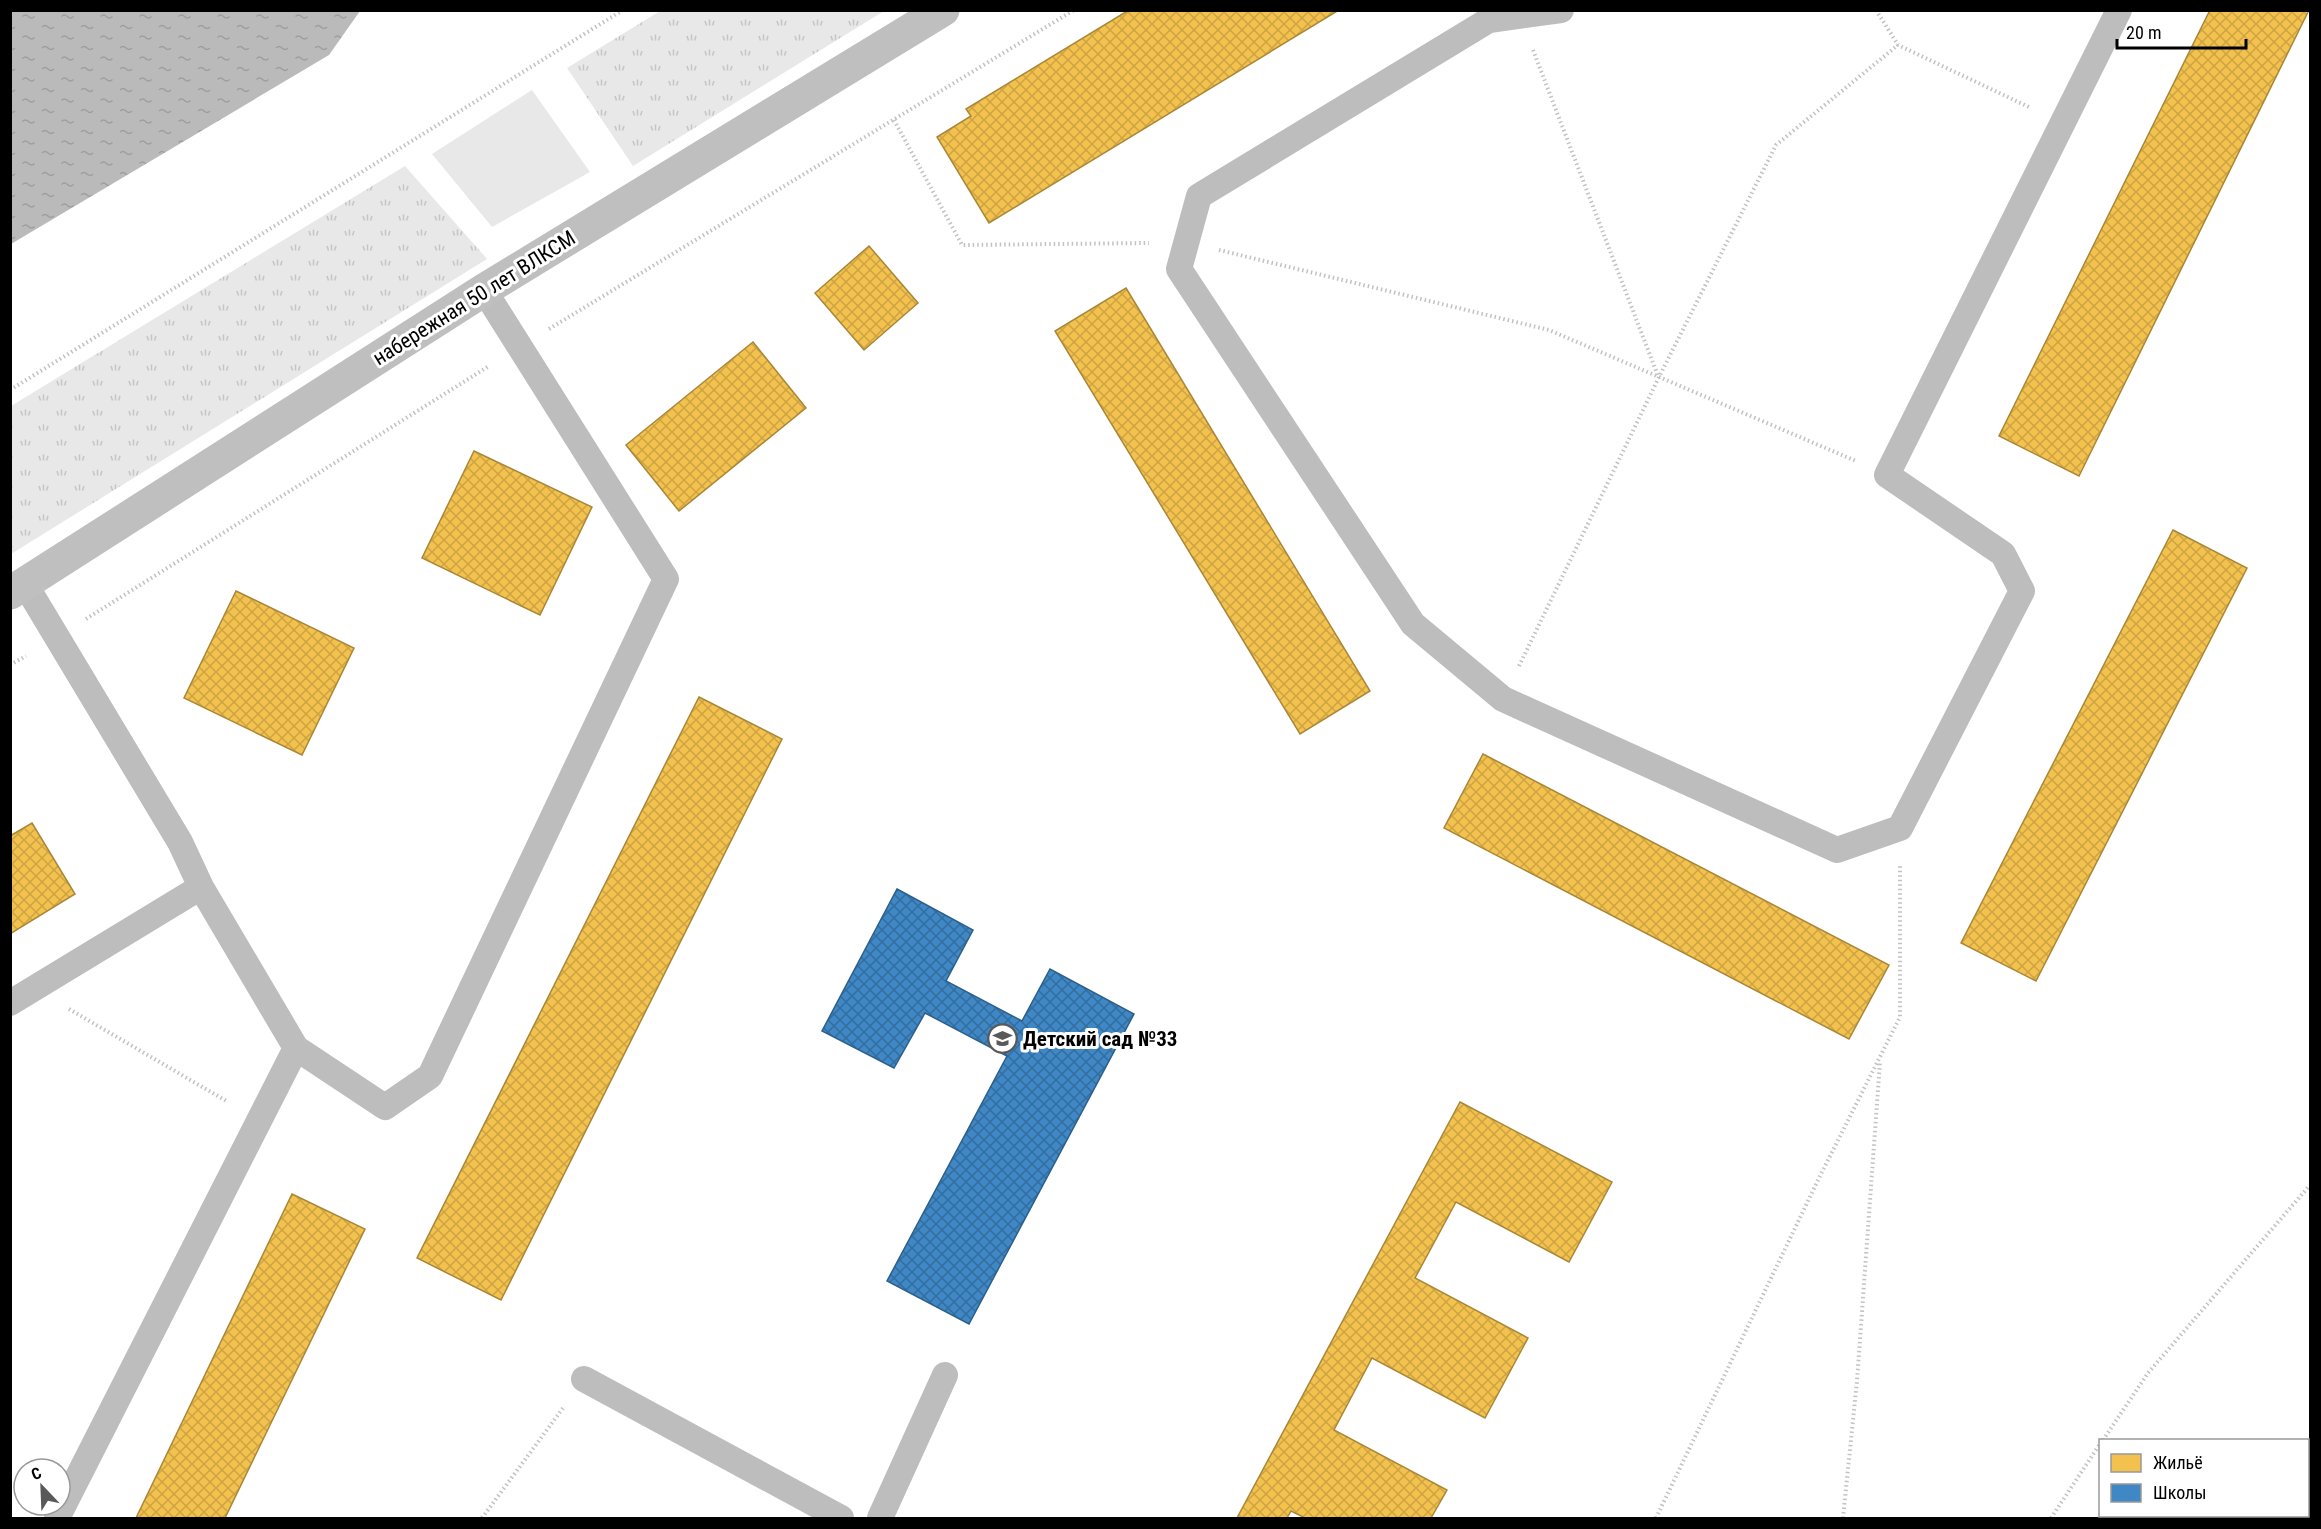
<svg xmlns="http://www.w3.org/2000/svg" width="2321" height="1529" viewBox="0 0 2321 1529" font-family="'Roboto Condensed',sans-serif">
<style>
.grass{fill:#e8e8e8}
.park{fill:url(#park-tufts)}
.water{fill:url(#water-ripples)}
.homes{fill:url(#homes-cross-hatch);stroke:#a98737;stroke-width:1.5}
.schools{fill:url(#schools-cross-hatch);stroke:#2c5f8a;stroke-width:1.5}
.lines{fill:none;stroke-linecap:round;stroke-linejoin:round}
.path{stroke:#c2c2c2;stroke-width:4;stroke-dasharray:1.5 3;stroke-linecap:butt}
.lane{stroke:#bdbdbd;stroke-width:26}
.secondary{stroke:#bfbfbf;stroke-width:33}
.labels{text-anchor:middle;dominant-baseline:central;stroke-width:6;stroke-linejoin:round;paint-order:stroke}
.street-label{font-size:21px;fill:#000;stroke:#fff}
.poi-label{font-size:21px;font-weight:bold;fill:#000;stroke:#fff;text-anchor:start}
</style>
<defs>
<pattern id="park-tufts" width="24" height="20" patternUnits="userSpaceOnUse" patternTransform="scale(1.5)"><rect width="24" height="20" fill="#e8e8e8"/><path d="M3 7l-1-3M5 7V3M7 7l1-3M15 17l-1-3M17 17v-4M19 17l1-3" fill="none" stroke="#c5c5c5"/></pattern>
<pattern id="water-ripples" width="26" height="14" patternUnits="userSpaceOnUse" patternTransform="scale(1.5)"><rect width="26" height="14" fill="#bababa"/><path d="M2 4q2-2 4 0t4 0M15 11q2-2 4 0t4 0" fill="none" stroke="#9e9e9e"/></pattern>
<pattern id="homes-cross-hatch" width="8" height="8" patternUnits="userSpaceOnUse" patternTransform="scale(1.5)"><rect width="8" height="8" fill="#f2c14e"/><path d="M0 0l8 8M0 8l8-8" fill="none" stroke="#cea442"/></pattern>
<pattern id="schools-cross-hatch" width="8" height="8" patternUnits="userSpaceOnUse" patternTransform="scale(1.5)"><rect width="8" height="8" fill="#3f88c5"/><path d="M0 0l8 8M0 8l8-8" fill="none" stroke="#326d9e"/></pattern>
</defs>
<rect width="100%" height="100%" fill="#fff"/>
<path class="grass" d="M 532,90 L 590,172 L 492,227 L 432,154 Z"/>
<path class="park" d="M 660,11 L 660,10 L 884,11 L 633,166 L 567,68 Z
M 405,166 L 487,259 L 11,554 L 11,406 Z"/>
<path class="water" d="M 10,11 L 11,10 L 360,11 L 329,55 L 11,244 Z"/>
<path class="homes" d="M 1129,10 L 1339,10 L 989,223 L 937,137 L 971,116 L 966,109 Z
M 2210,10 L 2309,10 L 2079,476 L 1999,436 Z
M 869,246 L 918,303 L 864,350 L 815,293 Z
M 1126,288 L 1370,691 L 1300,734 L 1055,331 Z
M 753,342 L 806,408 L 679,511 L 626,445 Z
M 474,451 L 592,507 L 540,615 L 422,558 Z
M 2173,530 L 2247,568 L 2036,981 L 1961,943 Z
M 236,591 L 354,648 L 302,755 L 184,698 Z
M 699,697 L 782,739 L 501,1300 L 417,1258 Z
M 1483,754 L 1889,965 L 1849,1039 L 1444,828 Z
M 32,823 L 75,894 L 10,934 L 10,836 Z
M 1460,1102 L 1612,1182 L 1569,1262 L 1456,1202 L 1415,1278 L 1528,1338 L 1485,1418 L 1372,1358 L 1334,1430 L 1447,1490 L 1431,1518 L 1305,1518 L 1291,1511 L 1287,1518 L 1237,1518 Z
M 292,1194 L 365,1229 L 225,1518 L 136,1518 Z"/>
<path class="schools" d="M 897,889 L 973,930 L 946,981 L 1022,1021 L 1050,969 L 1134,1014 L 969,1324 L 887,1281 L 1007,1056 L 925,1013 L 894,1068 L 822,1031 Z"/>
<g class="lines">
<path class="path" d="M 1876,10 L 1898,45 L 2031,108
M 1533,50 L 1658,376
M 894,120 L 962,245 L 1149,243
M 1219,250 L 1549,330 L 1856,461
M 549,329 L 1074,10
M 10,390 L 623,10
M 86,619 L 489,366
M 10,665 L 26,656
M 1519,666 L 1659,377 L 1776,145 L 1898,45
M 69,1009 L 228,1102
M 2103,1440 L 2148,1373 L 2310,1185
M 482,1518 L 563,1408
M 1656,1518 L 1819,1178 L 1900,1017 L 1900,865
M 1843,1518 L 1857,1381 L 1880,1062
M 2051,1518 L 2100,1444"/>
<path class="lane" d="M 1561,10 L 1489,20 L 1199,196 L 1179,269 L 1413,624 L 1503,699 L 1837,850 L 1900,828 L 2022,591 L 2003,554 L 1887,475 L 2119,10
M 201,887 L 296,1048 L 385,1107 L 430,1076 L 666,579 L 484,290
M 10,1003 L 201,887 L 180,842 L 25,584
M 584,1379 L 841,1518
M 57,1518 L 296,1048
M 880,1518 L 945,1375"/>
<path class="secondary" d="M 10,593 L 484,290 L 943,10"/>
</g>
<defs>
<symbol id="school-ring" viewBox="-11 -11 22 22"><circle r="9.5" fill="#fff" stroke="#595959" stroke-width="1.5"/><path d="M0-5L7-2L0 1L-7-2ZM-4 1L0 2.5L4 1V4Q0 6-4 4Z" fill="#595959"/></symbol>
</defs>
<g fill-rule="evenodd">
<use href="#school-ring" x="986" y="1022" width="33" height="33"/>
</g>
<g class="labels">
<g class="street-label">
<text transform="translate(474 298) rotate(-32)">набережная 50 лет ВЛКСМ</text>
</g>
<g class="poi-label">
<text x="1023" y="1039">Детский сад №33</text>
</g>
</g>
<rect width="2321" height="1529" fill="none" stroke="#000000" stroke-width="24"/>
<rect x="2099" y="1439" width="210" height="78" fill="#ffffff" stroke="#999999" stroke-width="1.5"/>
<rect x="2111" y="1454" width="30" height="18" fill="#f2c14e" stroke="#999999" stroke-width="1.5"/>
<text x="2153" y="1469" font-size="18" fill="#000000">Жильё</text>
<rect x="2111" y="1484" width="30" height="18" fill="#3f88c5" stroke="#999999" stroke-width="1.5"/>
<text x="2153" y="1499" font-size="18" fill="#000000">Школы</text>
<g transform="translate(42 1487) rotate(337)"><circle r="28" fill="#ffffff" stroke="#999999" stroke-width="1.5"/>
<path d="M0-4.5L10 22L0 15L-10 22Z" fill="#595959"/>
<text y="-9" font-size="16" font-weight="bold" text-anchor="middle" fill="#000000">С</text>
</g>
<path d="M2117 39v9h129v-9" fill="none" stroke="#000000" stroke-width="3"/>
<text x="2126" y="39" font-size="18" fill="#000000" stroke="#ffffff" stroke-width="4.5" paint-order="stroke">20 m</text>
</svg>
